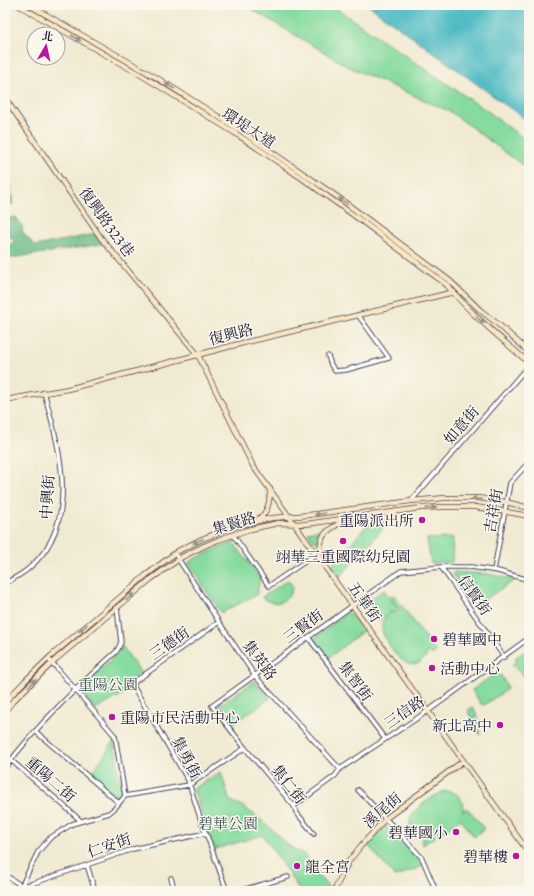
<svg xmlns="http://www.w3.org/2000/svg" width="534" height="896" viewBox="0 0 534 896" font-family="'EB Garamond','Noto Serif TC',serif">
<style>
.green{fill:#86db9f;stroke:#547e6d}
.forest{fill:#6cbb86;stroke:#476e60}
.water{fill:#4bbac3;stroke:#366e7f}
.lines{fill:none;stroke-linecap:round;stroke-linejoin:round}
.stream{stroke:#4bbac3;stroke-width:1}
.street-casing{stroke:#414052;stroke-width:5.5}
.secondary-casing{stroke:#414052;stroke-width:6}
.street{stroke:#fff;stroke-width:3.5}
.secondary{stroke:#fbe6c4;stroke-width:4.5}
.oneway{fill:#998e86}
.poi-dot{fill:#b5179e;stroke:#fbf7ec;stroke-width:1.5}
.labels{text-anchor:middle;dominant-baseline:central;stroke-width:3;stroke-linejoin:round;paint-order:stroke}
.street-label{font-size:15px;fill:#22223b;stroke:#fbf7ec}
.poi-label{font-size:15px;fill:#22223b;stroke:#fbf7ec;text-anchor:end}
.park-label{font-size:15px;fill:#405a59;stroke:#fbf7ec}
</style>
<rect width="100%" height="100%" fill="#fbf7ec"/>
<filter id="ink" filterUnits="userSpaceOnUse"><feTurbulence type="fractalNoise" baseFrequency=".025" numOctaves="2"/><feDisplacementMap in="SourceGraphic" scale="8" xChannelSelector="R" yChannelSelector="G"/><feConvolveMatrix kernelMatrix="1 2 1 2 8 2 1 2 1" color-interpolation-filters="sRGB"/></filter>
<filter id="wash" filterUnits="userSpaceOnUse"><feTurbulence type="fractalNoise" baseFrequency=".012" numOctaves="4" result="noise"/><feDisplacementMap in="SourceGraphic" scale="16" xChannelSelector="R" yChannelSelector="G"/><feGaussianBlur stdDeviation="0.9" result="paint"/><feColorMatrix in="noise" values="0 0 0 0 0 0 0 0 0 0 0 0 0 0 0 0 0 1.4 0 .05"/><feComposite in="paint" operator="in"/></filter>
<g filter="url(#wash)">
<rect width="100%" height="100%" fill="#f1ead2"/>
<path class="green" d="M 245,5 L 331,5 L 490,113 L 529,143 L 529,170 L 451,112 L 349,67 Z
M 392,518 L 339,578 L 330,567 L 370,522 Z
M 323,529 L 323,530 L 320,535 L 317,542 L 314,542 L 308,532 Z
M 453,538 L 452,562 L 431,563 L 427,539 Z
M 233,542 L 260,578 L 257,594 L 221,613 L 188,563 L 196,558 Z
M 454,572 L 488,574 L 515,580 L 474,606 L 453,574 Z
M 288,580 C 290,582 292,585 292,588 C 292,591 291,592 290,594 C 283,605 270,605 262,597 Z
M 384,590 L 397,608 L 389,613 L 400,611 L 390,597 L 394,595 L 436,652 L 432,655 L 428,651 C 427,656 424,660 419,663 C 402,670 391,647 384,636 C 380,627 382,620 389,614 L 378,621 L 365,603 Z
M 348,612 L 363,631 L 327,659 L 312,640 Z
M 122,646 L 141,673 L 132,679 L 130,684 L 125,683 L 123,694 L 95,710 L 80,691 L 80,688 L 119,652 Z
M 529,649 L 529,674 L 526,676 L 522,675 L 512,665 L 517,661 L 515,658 Z
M 496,673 L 499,676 L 501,675 L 507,686 L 506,690 L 484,705 L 481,704 L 472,690 Z
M 254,681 L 270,698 L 230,726 L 217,707 Z
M 472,707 C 479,716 479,724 480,735 L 470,721 L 473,719 L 469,715 L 469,709 Z
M 114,741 L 122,793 L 122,795 L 119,798 L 117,799 L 91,774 Z
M 221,772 L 228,795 L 229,800 L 244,807 L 265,823 L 290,847 L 295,850 L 305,854 L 309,864 L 313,870 L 330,889 L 330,891 L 300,891 L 263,835 L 215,849 L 193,789 Z
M 445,791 C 457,791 464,799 463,811 L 467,808 L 469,812 L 471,812 L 484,829 L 474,837 L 461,819 L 423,845 L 421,841 L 424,839 C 412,835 405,822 414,812 C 418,806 438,793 445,791 Z
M 386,825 L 418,859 L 423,866 L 395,877 L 368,845 Z"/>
<path class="forest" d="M 10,185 L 13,204 L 5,205 L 5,186 Z
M 16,217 L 22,226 L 23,233 L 31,241 L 35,246 L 95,234 L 103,244 L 5,259 L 5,245 L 14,243 L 12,237 L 5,238 L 5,219 Z"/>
<path class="water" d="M 368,5 L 529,5 L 529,122 Z"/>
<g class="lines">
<path class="stream" d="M 5,234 L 15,232"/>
</g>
</g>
<g filter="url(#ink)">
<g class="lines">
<defs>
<path id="street" d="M 328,356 L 331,365 L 335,371 L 346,370 L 389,358 L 358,315
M 411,501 L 529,365
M 232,535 L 236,539 L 269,586 L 316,554
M 175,554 L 219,622 L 255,676 L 340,769
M 441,567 L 504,657
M 494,570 L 510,483 L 529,462
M 5,584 C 12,579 21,575 28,569 C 82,524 60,450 44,392
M 219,622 L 137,680 L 135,682 L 133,686 L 188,780 L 203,827 L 207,836 L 227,891
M 308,637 L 385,739
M 35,731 L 119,803
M 245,748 L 294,806 L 296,812 L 314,834
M 5,755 L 62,804 L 81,821
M 5,768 C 37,725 76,688 116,652 L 119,647 L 121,642 L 117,608
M 358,790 L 405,839 L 422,858 L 436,891
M 125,796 L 189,785 L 245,748 L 212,706 L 401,571 L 441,567 L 471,567 L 498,571 L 529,580
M 294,806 L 335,776 L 340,769 L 428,711 L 529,638
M 87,865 L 95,891
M 5,875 L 22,886 L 31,884 L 133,849 L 206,833
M 171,878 L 175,891
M 19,891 L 38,852 L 50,838 L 72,824 L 109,813 L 115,808 L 125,796 L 115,736 L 56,667 L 48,659
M 239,891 L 288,877"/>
<path id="secondary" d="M 18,5 L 141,75 L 235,133 L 303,179 L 359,219 L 447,285 C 470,314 501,338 529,363
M 29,5 L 157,78 L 238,129 L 339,198 L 450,281 L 480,310 L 499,325 L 529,352
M 5,98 L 101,238 L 198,355 L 253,466 L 529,853
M 5,400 L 68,389 L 239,344 L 454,292
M 258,519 C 268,514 270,499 270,489
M 321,560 C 318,536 324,531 344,521
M 5,702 L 25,681 L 51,656 L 145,576 L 178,551 L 202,539 L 222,531 L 240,525 L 272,518 L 309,515 L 411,501 L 445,498 L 478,498 L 506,502 L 529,508
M 5,711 L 13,701 L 55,660 L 151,579 L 182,557 L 204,546 L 218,540 L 247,530 L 278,523 L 306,524 L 421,508 L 442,507 L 475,507 L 502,511 L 529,516
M 334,891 L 349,861 L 360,847 L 385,819 L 463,761"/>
</defs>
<use href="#street" class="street-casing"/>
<use href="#secondary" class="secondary-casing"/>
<use href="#street" class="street"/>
<use href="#secondary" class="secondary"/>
</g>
<defs><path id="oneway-solid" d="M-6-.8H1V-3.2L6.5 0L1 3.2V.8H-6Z"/></defs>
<g class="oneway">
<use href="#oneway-solid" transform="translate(76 38) rotate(30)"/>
<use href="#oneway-solid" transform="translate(170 86) rotate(-148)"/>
<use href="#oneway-solid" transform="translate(343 201) rotate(-144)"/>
<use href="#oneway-solid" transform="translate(480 320) rotate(42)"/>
<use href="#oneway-solid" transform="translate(477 499) rotate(-176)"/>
<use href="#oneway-solid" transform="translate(431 508) rotate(-5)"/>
<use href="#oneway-solid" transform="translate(320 514) rotate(172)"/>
<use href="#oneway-solid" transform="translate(198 541) rotate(156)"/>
<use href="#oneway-solid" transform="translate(130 597) rotate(-41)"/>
<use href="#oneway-solid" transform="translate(83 628) rotate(140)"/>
<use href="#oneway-solid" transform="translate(32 683) rotate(-45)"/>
</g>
</g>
<g class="poi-dot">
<circle cx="422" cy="520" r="4"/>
<circle cx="343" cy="541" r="4"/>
<circle cx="434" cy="639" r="4"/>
<circle cx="432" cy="668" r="4"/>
<circle cx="112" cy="717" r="4"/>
<circle cx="500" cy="725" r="4"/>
<circle cx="456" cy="832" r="4"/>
<circle cx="516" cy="856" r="4"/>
<circle cx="297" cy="866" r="4"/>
</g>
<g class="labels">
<g class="street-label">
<text transform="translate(249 128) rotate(33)">環堤大道</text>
<text transform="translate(107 222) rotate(54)">復興路323巷</text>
<text transform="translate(231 334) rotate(-14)">復興路</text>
<text transform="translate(461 425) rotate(-49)">如意街</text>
<text transform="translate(47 497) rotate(-86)">中興街</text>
<text transform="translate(493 511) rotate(-80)">吉祥街</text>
<text transform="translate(234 523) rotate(-17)">集賢路</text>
<text transform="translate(475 595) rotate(55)">信賢街</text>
<text transform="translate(365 602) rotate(55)">五華街</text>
<text transform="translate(303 626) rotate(-36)">三賢街</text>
<text transform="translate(169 643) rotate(-35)">三德街</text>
<text transform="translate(260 660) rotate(53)">集英路</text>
<text transform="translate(356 681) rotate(53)">集智街</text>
<text transform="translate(404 712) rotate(-34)">三信路</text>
<text transform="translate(187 757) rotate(62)">集勇街</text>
<text transform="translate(51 779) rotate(41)">重陽二街</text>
<text transform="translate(289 784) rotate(52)">集仁街</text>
<text transform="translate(382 810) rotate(-41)">溪尾街</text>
<text transform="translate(109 845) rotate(-19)">仁安街</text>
</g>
<g class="poi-label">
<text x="414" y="520">重陽派出所</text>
<text x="343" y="556" text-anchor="middle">翊華三重國際幼兒園</text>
<text x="442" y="639" text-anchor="start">碧華國中</text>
<text x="440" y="668" text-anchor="start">活動中心</text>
<text x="120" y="717" text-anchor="start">重陽市民活動中心</text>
<text x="492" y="725">新北高中</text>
<text x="448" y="832">碧華國小</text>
<text x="508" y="856">碧華樓</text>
<text x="305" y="866" text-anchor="start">龍全宮</text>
</g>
<g class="park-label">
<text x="108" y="684">重陽公園</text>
<text x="228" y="823">碧華公園</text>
</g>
</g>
<rect width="534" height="896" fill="none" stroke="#fbf7ec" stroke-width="20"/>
<g transform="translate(46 46) rotate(9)"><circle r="19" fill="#fbf7ec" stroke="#a4a2a5"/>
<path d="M0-3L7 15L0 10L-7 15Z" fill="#b5179e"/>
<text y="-6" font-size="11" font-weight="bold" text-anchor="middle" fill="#22223b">北</text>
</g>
</svg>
